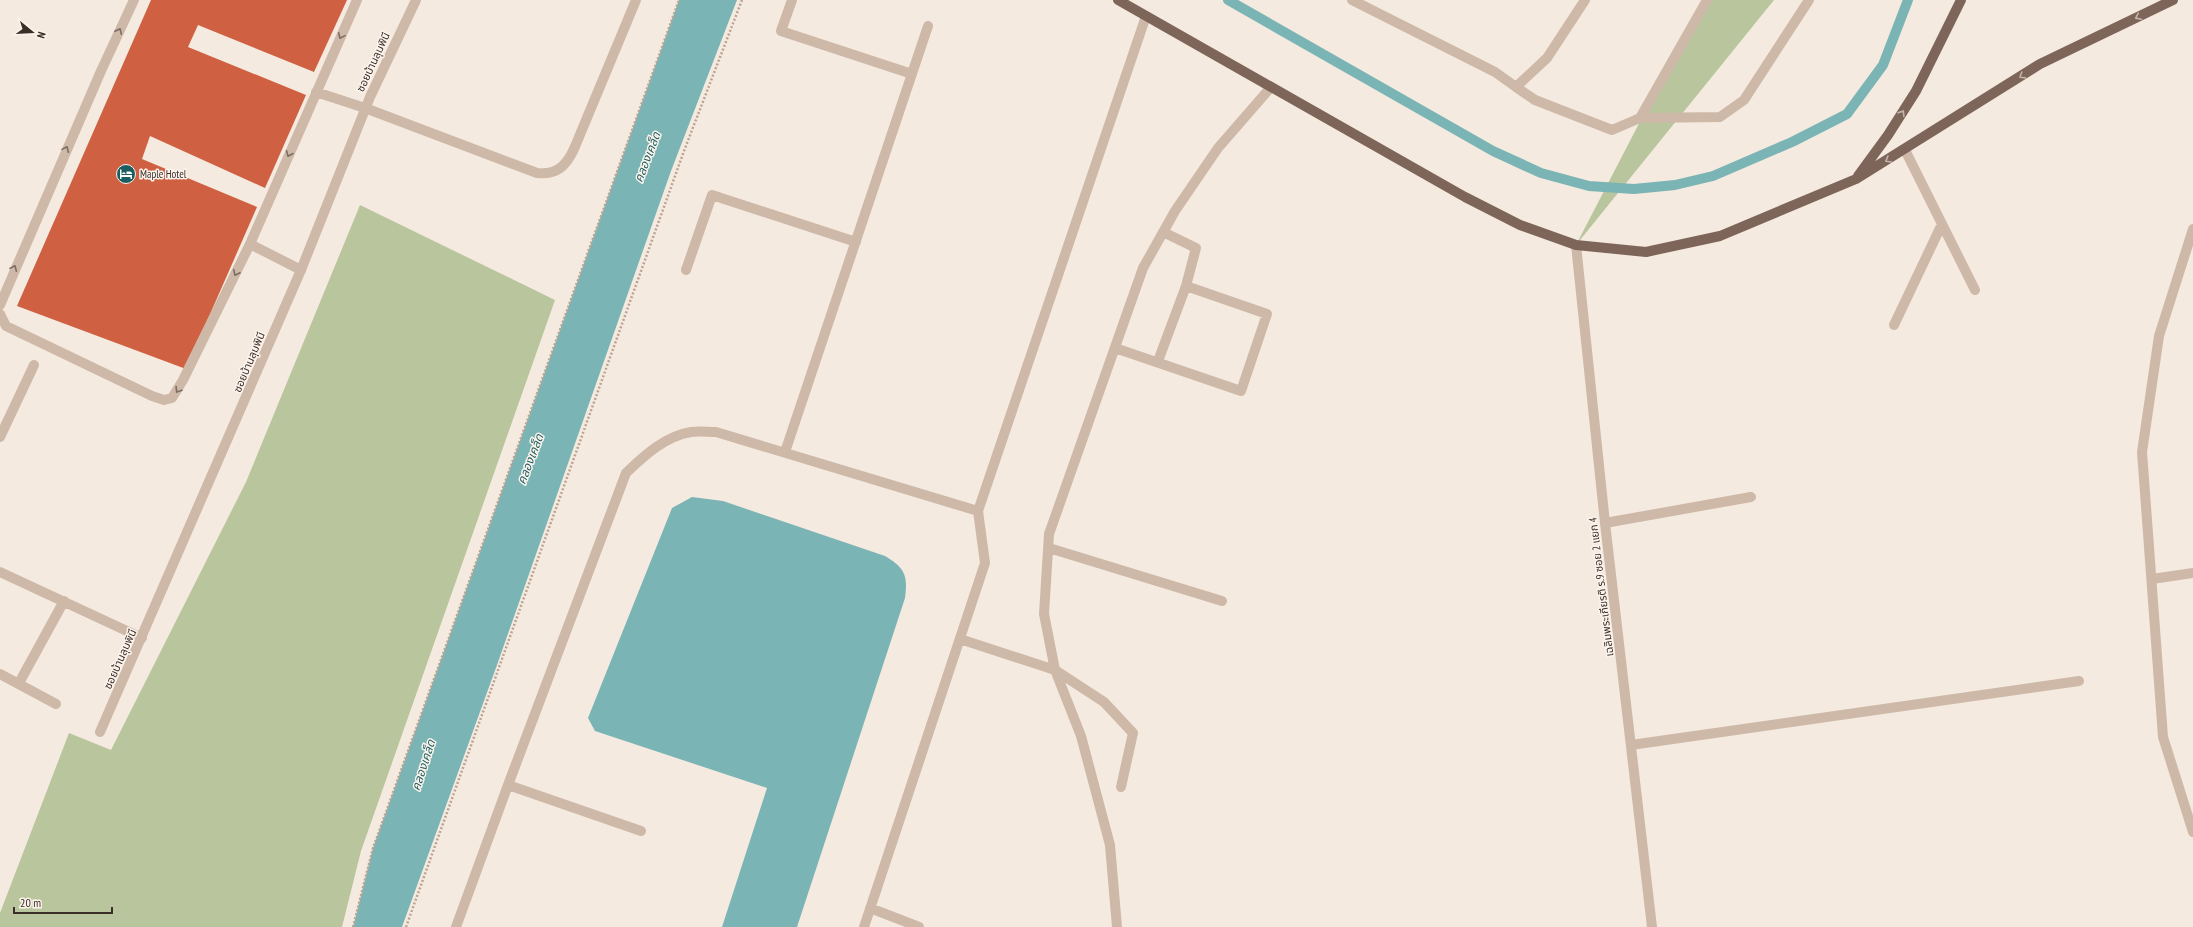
<svg xmlns="http://www.w3.org/2000/svg" width="2193" height="927" viewBox="0 0 2193 927" font-family="'PT Sans Narrow','Noto Sans Thai',sans-serif">
<style>
.green{fill:#b9c69d}
.water{fill:#7bb4b5}
.lines{fill:none;stroke-linecap:round;stroke-linejoin:round}
.stream{stroke:#7bb4b5;stroke-width:10}
.building{fill:#cf6042}
.path{stroke:#bba393;stroke-width:2.5;stroke-dasharray:2 2;stroke-linecap:butt}
.lane{stroke:#ceb9a9;stroke-width:10}
.street{stroke:#ceb9a9;stroke-width:10}
.primary{stroke:#7e6559;stroke-width:10}
.oneway{stroke:#c3b4aa}
.oneway2{stroke:#7d6d63}
.labels{text-anchor:middle;dominant-baseline:central;stroke-width:3;stroke-linejoin:round;paint-order:stroke}
.street-label{font-size:11px;fill:#3b2e29;stroke:#fcf4ec}
.poi-label{font-size:11px;fill:#3b2e29;stroke:#fcf4ec;text-anchor:start}
.water-label{font-size:12px;font-style:italic;fill:#1b5e61;stroke:#fcf4ec}
</style>
<rect width="100%" height="100%" fill="#f5eadf"/>
<path class="green" d="M 1703,0 L 1774,0 L 1576,245 Z
M 360,205 L 555,300 L 361,851 L 342,927 L 0,927 L 0,913 L 69,733 L 111,750 L 246,482 Z"/>
<path class="water" d="M 679,0 L 737,0 L 671,171 L 497,665 L 402,927 L 353,927 L 373,848 Z
M 692,497 L 723,501 L 885,556 C 905,568 908,575 905,598 L 797,927 L 722,927 L 767,788 L 595,731 L 588,718 L 672,508 Z"/>
<g class="lines">
<path class="stream" d="M 1228,0 L 1493,151 L 1541,173 L 1589,186 L 1634,189 L 1675,185 L 1713,176 L 1792,142 L 1847,114 L 1883,65 L 1908,0"/>
</g>
<path class="building" d="M 151,0 L 347,0 L 314,72 L 198,25 L 188,47 L 306,95 L 265,188 L 150,136 L 142,159 L 257,207 L 186,369 L 17,306 Z"/>
<g class="lines">
<path class="path" d="M 353,927 L 373,848 L 679,0
M 406,927 L 684,151 L 742,0"/>
<path class="lane" d="M 792,0 L 781,31 L 912,74
M 1352,0 L 1495,72 L 1516,87 L 1547,58 L 1585,0
M 1516,87 L 1535,100 L 1612,130 L 1640,118 L 1707,0
M 316,92 L 365,108 L 537,173 C 557,175 566,166 574,149 L 636,0
M 1640,118 L 1720,117 L 1744,100 L 1809,0
M 1905,150 L 1975,290
M 250,244 L 301,270
M 686,270 L 712,195 L 856,242
M 0,305 L 101,71 L 134,0
M 0,314 L 6,326 L 152,396 L 164,400 L 172,398 L 183,380 L 250,244 L 357,0
M 1894,325 L 1942,224
M 1115,348 L 1241,391 L 1267,314 L 1186,286 L 1196,248 L 1163,232
M 1158,361 L 1186,286
M 0,437 L 34,365
M 785,452 L 928,26
M 1049,548 L 1222,601
M 0,572 L 142,638
M 960,639 L 1055,670 L 1104,702 L 1133,733 L 1121,787
M 0,674 L 56,704
M 19,683 L 64,601
M 508,785 L 641,831
M 870,908 L 919,927
M 456,927 L 508,785 L 626,473 C 644,456 665,436 691,432 C 699,431 708,432 716,432 L 978,511 L 1146,16
M 864,927 L 985,563 L 978,511
M 1117,927 L 1110,845 L 1081,736 L 1055,670 L 1044,614 L 1049,534 L 1143,268 L 1175,211 L 1218,148 L 1271,87"/>
<path class="street" d="M 2193,229 L 2159,336 L 2142,452 L 2163,737 L 2193,832
M 1576,245 L 1605,523 L 1652,927
M 1605,523 L 1751,497
M 2152,579 L 2193,573
M 100,732 L 301,270 L 370,97 L 416,0
M 1631,745 L 2079,681"/>
<path class="primary" d="M 1118,0 L 1465,197 L 1520,225 L 1576,245 L 1646,252 L 1720,236 L 1856,179 L 2040,64 L 2173,0
M 1858,176 L 1888,135 L 1916,91 L 1961,0"/>
</g>
<defs><path id="oneway-chevron" d="M-2-3.5L2.5 0L-2 3.5" fill="none" stroke-width="1.6" stroke-linecap="round" stroke-linejoin="round"/></defs>
<g class="oneway">
<use href="#oneway-chevron" transform="translate(2138 17) rotate(154)"/>
<use href="#oneway-chevron" transform="translate(2022 76) rotate(148)"/>
<use href="#oneway-chevron" transform="translate(1902 113) rotate(-58)"/>
<use href="#oneway-chevron" transform="translate(1888 160) rotate(149)"/>
</g>
<g class="oneway2">
<use href="#oneway-chevron" transform="translate(119 31) rotate(-65)"/>
<use href="#oneway-chevron" transform="translate(341 36) rotate(114)"/>
<use href="#oneway-chevron" transform="translate(66 149) rotate(-66)"/>
<use href="#oneway-chevron" transform="translate(289 154) rotate(113)"/>
<use href="#oneway-chevron" transform="translate(14 268) rotate(-66)"/>
<use href="#oneway-chevron" transform="translate(236 273) rotate(116)"/>
<use href="#oneway-chevron" transform="translate(178 390) rotate(122)"/>
</g>
<defs>
<symbol id="hotel-disc" viewBox="-11 -11 22 22"><circle r="9.5" fill="#1b5e61" stroke="#fcf4ec"/><path d="M-6-4.5h1.5V1H6V5H4.5V3h-9V5H-6ZM-4 0a1.8 1.8 0 1 1 3.6 0ZM.5 0V-2.5h3Q6-2.5 6 0Z" fill="#fff"/></symbol>
</defs>
<g fill-rule="evenodd">
<use href="#hotel-disc" x="115" y="163" width="22" height="22"/>
</g>
<g class="labels">
<g class="street-label">
<text transform="translate(373 62) rotate(-65)">ซอยบ้านลุมพินี</text>
<text transform="translate(249 362) rotate(-67)">ซอยบ้านลุมพินี</text>
<text transform="translate(1601 587) rotate(-97)">เฉลิมพระเกียรติ ร.9 ซอย 2 แยก 4</text>
<text transform="translate(120 659) rotate(-66)">ซอยบ้านลุมพินี</text>
</g>
<g class="poi-label">
<text x="140" y="174">Maple Hotel</text>
</g>
<g class="water-label">
<text transform="translate(647 157) rotate(-69)">คลองเคล็ด</text>
<text transform="translate(530 459) rotate(-69)">คลองเคล็ด</text>
<text transform="translate(423 765) rotate(-72)">คลองเคล็ด</text>
</g>
</g>
<g transform="translate(32 32) rotate(108)" stroke="#fcf4ec" stroke-width="3" paint-order="stroke">
<path d="M0-3L7 15L0 10L-7 15Z" fill="#3b2e29"/>
<text y="-6" font-size="11" font-weight="bold" text-anchor="middle" fill="#3b2e29">N</text>
</g>
<path d="M14 907v6h98v-6" fill="none" stroke="#3b2e29" stroke-width="2"/>
<text x="20" y="907" font-size="12" fill="#3b2e29" stroke="#fcf4ec" stroke-width="3" paint-order="stroke">20 m</text>
</svg>
